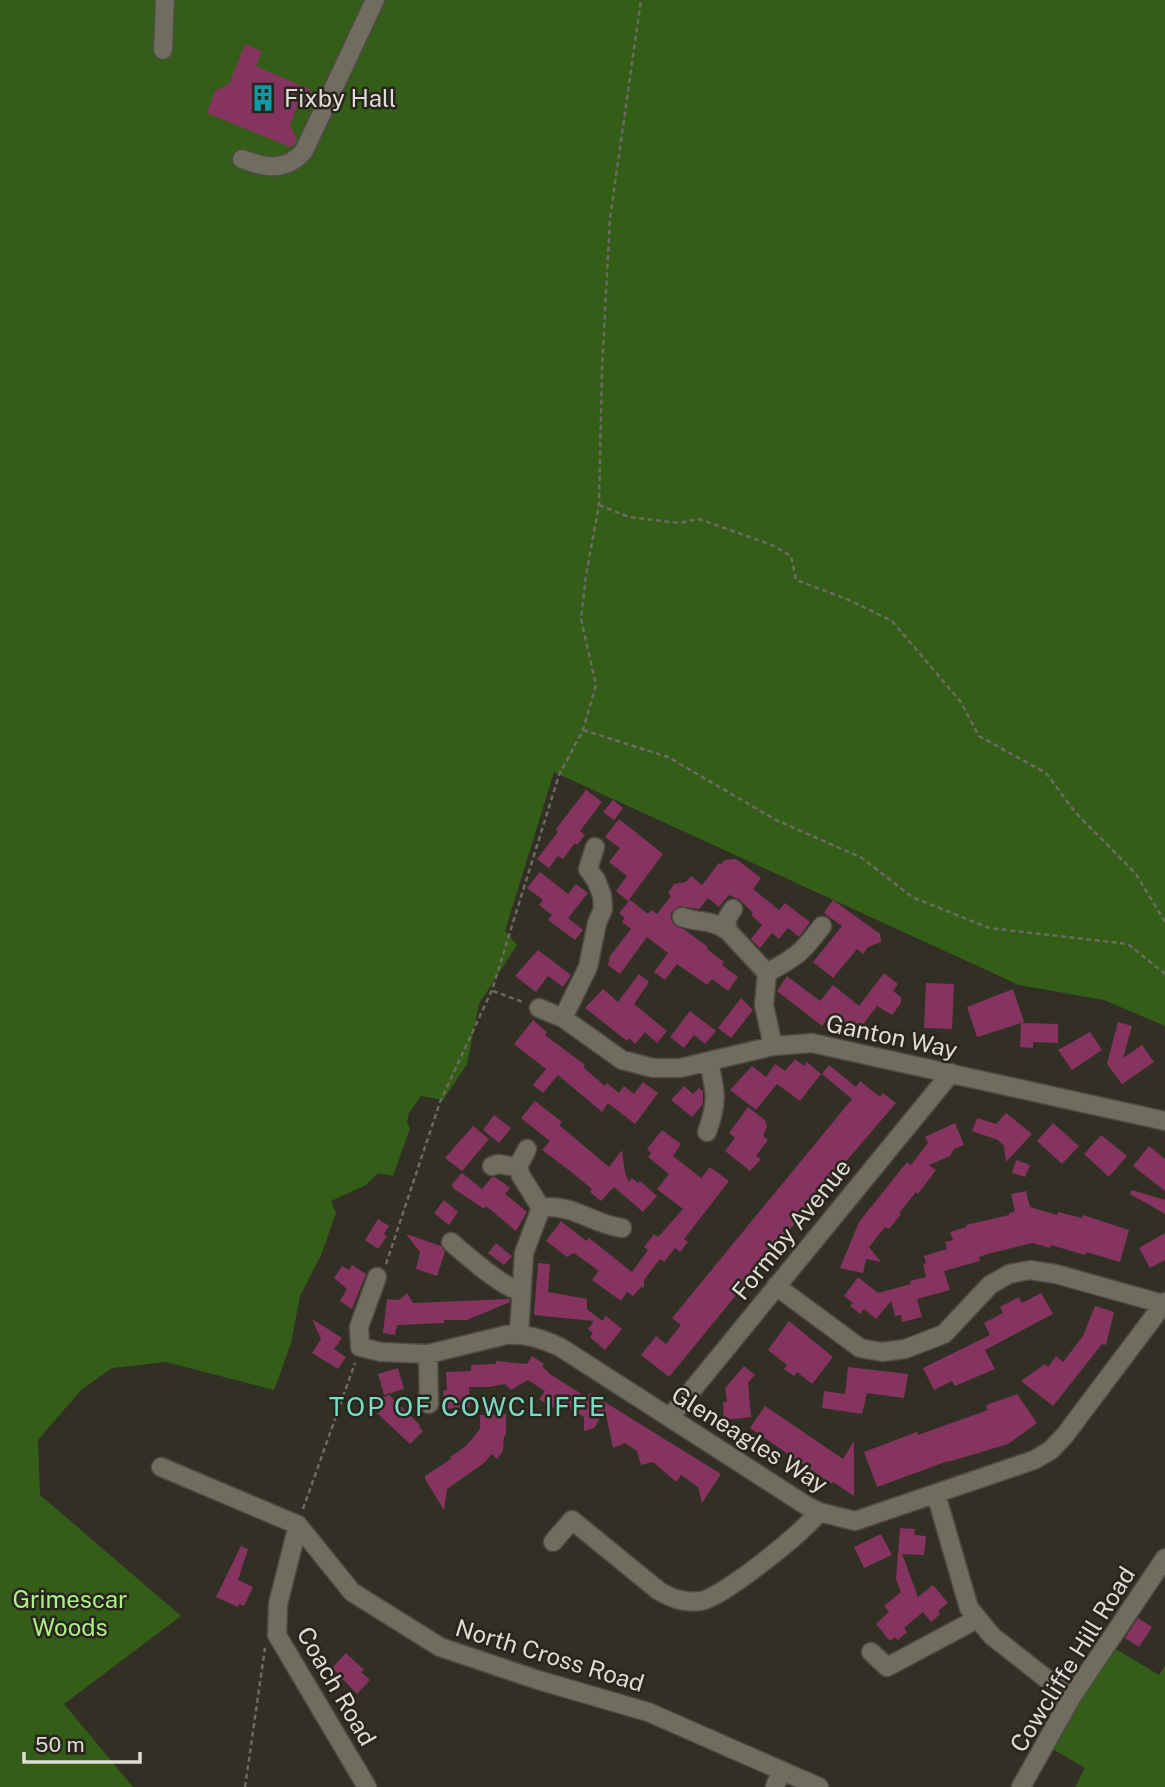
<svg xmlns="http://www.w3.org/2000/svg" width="1165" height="1787" viewBox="0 0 1165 1787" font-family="'Public Sans',sans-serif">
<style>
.green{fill:#345e18}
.building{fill:#85345f}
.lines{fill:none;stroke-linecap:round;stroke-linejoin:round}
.minor-casing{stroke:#4d4b42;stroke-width:21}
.path{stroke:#6c6a61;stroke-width:2.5;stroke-dasharray:5 3.5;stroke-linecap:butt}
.minor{stroke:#6f6c60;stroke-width:18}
.labels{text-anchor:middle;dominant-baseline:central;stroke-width:5;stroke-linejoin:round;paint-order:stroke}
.poi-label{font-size:24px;fill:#dddcd5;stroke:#28261c;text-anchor:start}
.street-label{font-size:24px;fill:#dddcd5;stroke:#28261c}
.park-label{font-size:24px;fill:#acef87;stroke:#28261c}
.neighbourhood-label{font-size:26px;letter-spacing:2px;fill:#79ddc7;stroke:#28261c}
</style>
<rect width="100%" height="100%" fill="#323025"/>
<path class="green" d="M 0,0 L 1165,0 L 1165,1026 L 1104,1000 L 1019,985 L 554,772 L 505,931 L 517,945 L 479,1004 L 467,1064 L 443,1100 L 421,1096 L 409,1113 L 407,1122 L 410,1128 L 393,1176 L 378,1173 L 366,1185 L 331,1201 L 336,1213 L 321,1255 L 300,1296 L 291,1343 L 274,1390 L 166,1362 L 112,1368 L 81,1390 L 38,1440 L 40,1495 L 181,1616 L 64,1704 L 133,1787 L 0,1787 Z
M 1114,1648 L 1159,1675 L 1165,1666 L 1165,1787 L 1075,1787 L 1085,1768 L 1051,1748 L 1079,1700 Z"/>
<path class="building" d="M 245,44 L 262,51 L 256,66 L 309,89 L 313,94 L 312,101 L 297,107 L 290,126 L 297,139 L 295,144 L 290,147 L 207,113 L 215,91 L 229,84 Z
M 586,790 L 602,802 L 580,831 L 585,835 L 577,845 L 575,843 L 563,859 L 558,856 L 549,868 L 537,859 L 558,832 L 556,829 Z
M 613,800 L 623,808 L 614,820 L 603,812 Z
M 619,819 L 663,854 L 628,901 L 616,891 L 627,876 L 609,862 L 620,848 L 605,837 Z
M 736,859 L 761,878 L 753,889 L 779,910 L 785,903 L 810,922 L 799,937 L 788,928 L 779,939 L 772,933 L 760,948 L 751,939 L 762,925 L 751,915 L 753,913 L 740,900 L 729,895 L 719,907 L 708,898 L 699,909 L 679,906 L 671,913 L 671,919 L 674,925 L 685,930 L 708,947 L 707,949 L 724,962 L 722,965 L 738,977 L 728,991 L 712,979 L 707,985 L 677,964 L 665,980 L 654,972 L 668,953 L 647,937 L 620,974 L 608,965 L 610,956 L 631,929 L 622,922 L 625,918 L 619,913 L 630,900 L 648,914 L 651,910 L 657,914 L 671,896 L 668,893 L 674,884 L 686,882 L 691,876 L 702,885 L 719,863 L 721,864 L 725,860 Z
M 540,872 L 568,894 L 576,884 L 588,893 L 568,918 L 583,930 L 575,940 L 548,920 L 552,915 L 539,905 L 543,900 L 527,888 Z
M 833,900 L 880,934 L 881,942 L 868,947 L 863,954 L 857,949 L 833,978 L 813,962 L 842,926 L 824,913 Z
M 538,950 L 571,975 L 563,987 L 548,976 L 536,992 L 515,976 Z
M 884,973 L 898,984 L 893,991 L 901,997 L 901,1003 L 892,1015 L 877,1006 L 857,1032 L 844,1022 L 841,1025 L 830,1016 L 822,1026 L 777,991 L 787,976 L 820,1001 L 833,985 L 859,1006 Z
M 639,974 L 649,982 L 634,1004 L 667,1031 L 657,1043 L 645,1032 L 635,1044 L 629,1038 L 627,1041 L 585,1008 L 603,989 L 618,1002 Z
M 926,983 L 954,984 L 952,1029 L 924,1028 Z
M 1013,989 L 1024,1022 L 977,1037 L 967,1007 Z
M 741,998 L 753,1010 L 731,1038 L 718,1028 Z
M 690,1011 L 716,1031 L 705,1044 L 694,1035 L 684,1048 L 670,1037 Z
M 533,1020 L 547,1032 L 545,1035 L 585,1065 L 583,1067 L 605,1086 L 607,1083 L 619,1093 L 624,1086 L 634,1094 L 643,1082 L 658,1093 L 635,1124 L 608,1103 L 602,1112 L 558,1075 L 543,1093 L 533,1085 L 546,1069 L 514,1044 Z
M 1118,1022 L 1132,1026 L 1123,1058 L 1142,1045 L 1154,1062 L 1122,1084 L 1107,1064 Z
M 1021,1023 L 1058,1024 L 1058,1043 L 1033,1042 L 1033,1048 L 1020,1047 Z
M 1090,1032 L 1102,1050 L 1072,1070 L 1058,1050 Z
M 795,1059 L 804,1066 L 807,1062 L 821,1074 L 800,1101 L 777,1084 L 756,1110 L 730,1090 L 752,1066 L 766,1077 L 775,1064 L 785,1071 Z
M 829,1065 L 856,1087 L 860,1081 L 880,1097 L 883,1093 L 896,1103 L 836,1173 L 669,1377 L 641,1355 L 656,1336 L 666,1344 L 681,1325 L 672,1318 L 852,1099 L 822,1074 Z
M 684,1086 L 693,1094 L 699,1088 L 703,1091 L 703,1104 L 692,1117 L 671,1100 Z
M 535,1101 L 562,1122 L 559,1125 L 609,1167 L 622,1150 L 625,1173 L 629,1182 L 632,1178 L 638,1183 L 640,1181 L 657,1196 L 643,1212 L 614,1187 L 601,1201 L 590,1192 L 592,1189 L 570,1171 L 542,1150 L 550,1141 L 521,1118 Z
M 748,1107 L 765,1120 L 767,1126 L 763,1136 L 768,1140 L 756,1156 L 761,1159 L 750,1171 L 725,1151 L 735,1138 L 729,1133 Z
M 1006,1113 L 1032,1134 L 1006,1162 L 1004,1146 L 998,1140 L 972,1131 L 977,1118 L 996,1124 Z
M 494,1115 L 511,1128 L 499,1143 L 483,1130 Z
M 955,1123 L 964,1145 L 954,1149 L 950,1156 L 929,1165 L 936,1170 L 918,1194 L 916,1192 L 899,1213 L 901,1214 L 889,1229 L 885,1227 L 869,1247 L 881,1262 L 866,1259 L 863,1273 L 840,1268 L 859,1222 L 907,1162 L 911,1165 L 928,1143 L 925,1137 Z
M 1053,1123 L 1079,1146 L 1062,1164 L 1037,1141 Z
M 473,1126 L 489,1139 L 462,1171 L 445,1158 Z
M 662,1130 L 681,1144 L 673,1156 L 701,1178 L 710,1167 L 729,1181 L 684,1239 L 688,1242 L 680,1252 L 675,1248 L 664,1262 L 660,1259 L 644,1280 L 644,1287 L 640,1288 L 633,1296 L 627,1292 L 621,1301 L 592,1280 L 599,1271 L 574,1253 L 567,1257 L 546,1241 L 561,1221 L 586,1241 L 589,1238 L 632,1272 L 648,1250 L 644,1247 L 654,1234 L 658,1237 L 683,1209 L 657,1189 L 669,1174 L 648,1157 L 651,1153 L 647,1149 Z
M 1101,1135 L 1127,1156 L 1109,1177 L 1084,1154 Z
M 1149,1146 L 1165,1159 L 1165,1191 L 1133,1166 Z
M 1016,1160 L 1030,1165 L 1025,1177 L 1012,1173 Z
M 462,1173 L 482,1189 L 492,1177 L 495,1177 L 510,1188 L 505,1194 L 527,1212 L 516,1231 L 486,1206 L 484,1209 L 453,1188 L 452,1184 Z
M 1132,1190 L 1165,1200 L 1165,1214 L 1130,1194 Z
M 1026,1191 L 1030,1207 L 1057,1215 L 1058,1212 L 1082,1218 L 1083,1215 L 1129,1230 L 1120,1262 L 1086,1252 L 1085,1255 L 1051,1245 L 1050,1248 L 1033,1243 L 987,1254 L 979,1257 L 980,1261 L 944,1271 L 950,1290 L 917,1299 L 922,1317 L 902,1322 L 901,1315 L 895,1316 L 891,1301 L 876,1319 L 864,1309 L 860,1314 L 850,1306 L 853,1303 L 844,1296 L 858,1277 L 878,1293 L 911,1284 L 910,1281 L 926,1277 L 923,1264 L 926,1263 L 924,1256 L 947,1249 L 945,1242 L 953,1240 L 950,1232 L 967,1227 L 966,1225 L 1009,1215 L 1009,1213 L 1015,1211 L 1011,1194 Z
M 444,1200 L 458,1212 L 449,1225 L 434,1213 Z
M 378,1219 L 389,1226 L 384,1234 L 387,1236 L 378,1249 L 365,1240 Z
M 1165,1233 L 1165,1260 L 1150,1268 L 1139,1248 Z
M 406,1234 L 441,1246 L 445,1252 L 437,1276 L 416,1269 L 420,1252 Z
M 496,1243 L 512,1256 L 504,1265 L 488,1253 Z
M 538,1263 L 550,1264 L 548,1292 L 587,1299 L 587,1309 L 602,1321 L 606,1316 L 622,1329 L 605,1350 L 590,1337 L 593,1333 L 588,1329 L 594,1321 L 534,1315 Z
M 352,1265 L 366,1274 L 352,1309 L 340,1301 L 347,1289 L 334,1278 L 342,1266 L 349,1270 Z
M 407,1293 L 413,1303 L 509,1299 L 510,1302 L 467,1320 L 444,1320 L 444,1323 L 397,1325 L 395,1335 L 383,1333 L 387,1299 L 399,1300 Z
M 1041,1293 L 1053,1314 L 985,1350 L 995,1369 L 955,1386 L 952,1381 L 934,1390 L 923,1368 L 990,1335 L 984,1323 L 1003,1313 L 1000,1307 L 1019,1297 L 1022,1303 Z
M 1095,1306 L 1114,1312 L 1106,1345 L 1102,1344 L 1053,1406 L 1021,1381 L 1045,1364 L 1048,1367 L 1056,1356 L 1063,1362 L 1083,1336 Z
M 312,1319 L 342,1338 L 334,1349 L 346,1357 L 338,1369 L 312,1353 L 321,1339 Z
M 789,1321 L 833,1357 L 812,1384 L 797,1372 L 794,1376 L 784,1369 L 787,1365 L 768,1350 Z
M 532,1356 L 544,1364 L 542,1366 L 550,1374 L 586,1397 L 590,1393 L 721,1474 L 702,1503 L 698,1487 L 681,1475 L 676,1482 L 653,1462 L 641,1465 L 637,1451 L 625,1443 L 613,1448 L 605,1410 L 594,1428 L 584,1431 L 584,1417 L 561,1403 L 556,1410 L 539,1399 L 545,1391 L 528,1380 L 511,1390 L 505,1384 L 489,1387 L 469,1387 L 470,1407 L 445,1409 L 443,1391 L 447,1390 L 446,1372 L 471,1371 L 471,1365 L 496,1364 L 496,1361 L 527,1364 Z
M 744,1366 L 755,1375 L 748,1383 L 751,1417 L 724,1420 L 723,1402 L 727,1402 L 725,1388 Z
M 848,1367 L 908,1374 L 904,1398 L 867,1393 L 862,1414 L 822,1408 L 824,1391 L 845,1394 Z
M 398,1368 L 404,1389 L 384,1395 L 378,1374 Z
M 1017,1394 L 1037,1423 L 1008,1444 L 948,1462 L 948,1461 L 877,1487 L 864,1452 L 917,1432 L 918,1435 L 988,1410 L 986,1405 Z
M 389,1395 L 420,1425 L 419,1427 L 423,1431 L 410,1444 L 377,1413 L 380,1412 L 376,1400 Z
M 765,1406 L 843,1459 L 854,1441 L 854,1496 L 833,1482 L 832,1484 L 750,1428 Z
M 506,1414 L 506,1435 L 504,1436 L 503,1451 L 497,1459 L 492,1454 L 484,1463 L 447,1489 L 444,1510 L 425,1479 L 425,1476 L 451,1459 L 450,1457 L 466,1446 L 480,1429 L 480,1415 Z
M 900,1528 L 915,1529 L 914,1535 L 926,1536 L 924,1555 L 902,1554 L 918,1597 L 933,1585 L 948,1603 L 938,1611 L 940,1614 L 931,1622 L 923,1612 L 904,1628 L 907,1632 L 898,1640 L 895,1637 L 890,1641 L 876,1624 L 889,1612 L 884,1606 L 901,1592 L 896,1579 Z
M 881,1534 L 892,1555 L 864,1568 L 854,1547 Z
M 241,1546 L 248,1549 L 238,1580 L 253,1587 L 244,1606 L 239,1604 L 238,1607 L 216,1597 Z
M 1138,1618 L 1152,1627 L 1139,1647 L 1125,1638 Z
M 346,1653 L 364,1670 L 361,1672 L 370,1680 L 357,1694 L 332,1668 Z"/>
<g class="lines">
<defs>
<path id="minor" d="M 163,50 L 165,0
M 242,159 C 265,168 286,172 304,151 L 375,0
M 733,909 L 726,920 L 728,931 L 767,973 L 764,1005 L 773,1046
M 682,917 C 701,924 709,918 728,931
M 767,973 C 797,956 801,954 822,926
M 539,1008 L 563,1018 L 622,1060 L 653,1068 L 680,1068 L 773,1046 L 812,1043 L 1165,1121
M 563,1018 L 588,967 L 597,923 L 603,909 L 602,895 L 596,880 L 588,869 L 595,847
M 707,1132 C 718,1101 716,1094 709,1062
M 492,1166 L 498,1164 L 518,1167
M 541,1208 C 573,1203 591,1224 622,1228
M 451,1242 C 467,1256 502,1287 520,1291
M 377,1277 L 359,1327 L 360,1347 L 381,1352 L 428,1354 L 506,1335 C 526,1333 542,1339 560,1347 L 807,1506 L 819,1512 L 855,1521 L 1034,1460 L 1051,1450 L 1065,1435 L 1165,1302
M 776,1286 L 860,1348 L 882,1352 L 905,1349 L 944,1334 L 990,1285 L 1009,1274 L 1030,1270 L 1056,1274 L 1163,1304
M 519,1333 L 524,1253 L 541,1208 L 521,1176 L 518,1167 L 527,1149
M 428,1354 L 429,1404
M 670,1417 L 951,1073
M 161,1467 L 298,1525 L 352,1592 L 440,1647 L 538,1680 L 648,1712 L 819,1787
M 936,1494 L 969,1608 L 992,1636 L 1071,1698
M 298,1525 L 278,1604 L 277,1635 L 367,1787
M 553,1542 L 572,1520 L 659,1591 C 673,1599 684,1603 701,1601 C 723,1597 804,1532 819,1512
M 871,1652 L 887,1667 L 977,1619
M 775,1787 L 781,1770
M 1021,1787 L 1071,1698 L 1165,1558"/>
</defs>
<use href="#minor" class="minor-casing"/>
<path class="path" d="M 599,505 L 629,517 L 679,523 L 699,519 L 772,545 L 791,556 L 796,580 L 849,600 L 892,621 L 960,701 L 979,736 L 1046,773 L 1075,812 L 1136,874 L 1165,922
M 583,730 L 668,757 L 776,820 L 862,858 L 912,897 L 989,928 L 1128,944 L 1165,974
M 493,991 L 523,1002
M 386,1264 L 440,1102 L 492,990 L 559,775 L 583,730 L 596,685 L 581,619 L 586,575 L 599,505 L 602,368 L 610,218 L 641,0
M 303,1509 L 355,1363
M 245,1787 L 265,1648"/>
<use href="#minor" class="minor"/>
</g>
<defs>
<symbol id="building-bare" viewBox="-9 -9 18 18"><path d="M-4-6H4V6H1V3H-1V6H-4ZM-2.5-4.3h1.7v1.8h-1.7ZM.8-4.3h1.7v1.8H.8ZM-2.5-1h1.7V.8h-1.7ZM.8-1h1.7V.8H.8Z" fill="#0f9aa8" stroke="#28261c" stroke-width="2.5" paint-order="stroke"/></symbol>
</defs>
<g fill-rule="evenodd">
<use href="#building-bare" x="244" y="79" width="38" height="38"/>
</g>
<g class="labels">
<g class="poi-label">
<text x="284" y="98">Fixby Hall</text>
</g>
<g class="street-label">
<text transform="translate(892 1036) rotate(12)">Ganton Way</text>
<text transform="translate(791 1229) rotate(-51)">Formby Avenue</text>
<text transform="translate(750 1439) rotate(32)">Gleneagles Way</text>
<text transform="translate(550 1655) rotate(17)">North Cross Road</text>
<text transform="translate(1072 1659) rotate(-58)">Cowcliffe Hill Road</text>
<text transform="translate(337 1686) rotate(60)">Coach Road</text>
</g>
<g class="park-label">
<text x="70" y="1599">Grimescar<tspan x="70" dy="28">Woods</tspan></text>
</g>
<g class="neighbourhood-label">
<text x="468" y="1406">TOP OF COWCLIFFE</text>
</g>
</g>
<path d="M24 1752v10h116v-10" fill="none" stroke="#dddcd5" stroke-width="3.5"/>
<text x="35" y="1752" font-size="21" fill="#dddcd5" stroke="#28261c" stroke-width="5" paint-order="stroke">50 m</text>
</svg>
